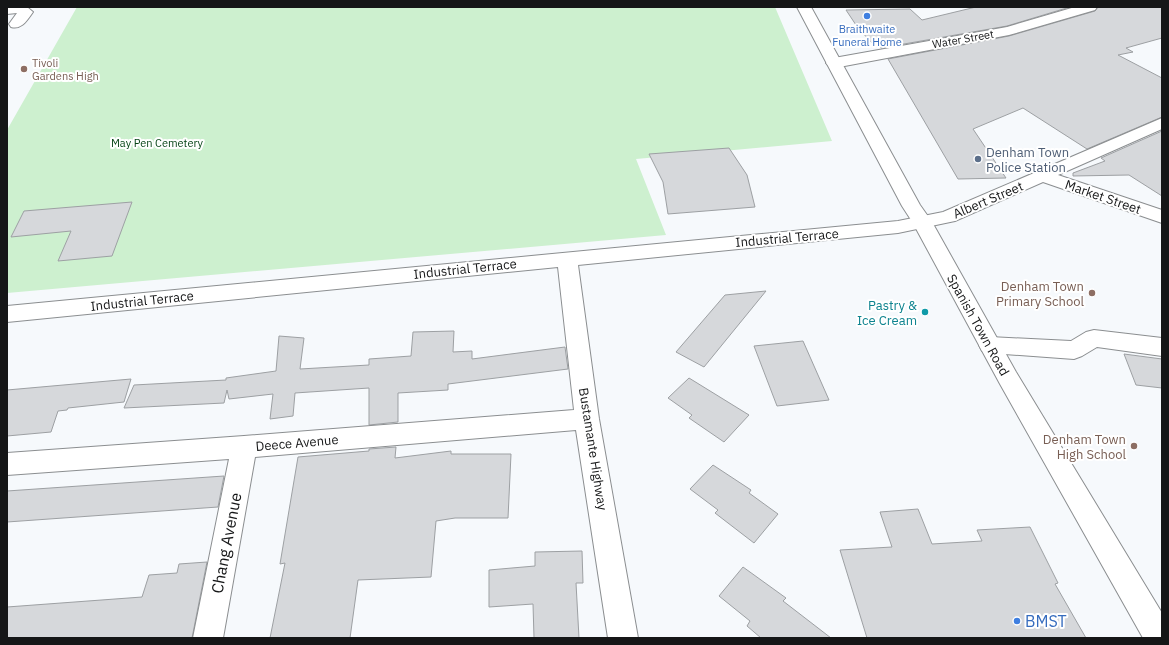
<svg xmlns="http://www.w3.org/2000/svg" width="1169" height="645" viewBox="0 0 1169 645" font-family="'IBM Plex Sans',sans-serif">
<style>
.green{fill:#cdf0cf}
.building{fill:#d6d8db;stroke:#9da0a3}
.lines{fill:none;stroke-linecap:round;stroke-linejoin:round}
.minor-casing{stroke:#8b8e90;stroke-width:2}
.major-casing{stroke:#8b8e90;stroke-width:2}
.minor{fill:#fff;fill-rule:evenodd}
.major{fill:#fff;fill-rule:evenodd}
.shop-dot{fill:#3f7fe0;stroke:#fff;stroke-width:1.5}
.education-dot{fill:#8d6e63;stroke:#fff;stroke-width:1.5}
.service-dot{fill:#5c6f8a;stroke:#fff;stroke-width:1.5}
.culture-dot{fill:#0f9aa8;stroke:#fff;stroke-width:1.5}
.labels{text-anchor:middle;dominant-baseline:central;stroke-width:4;stroke-linejoin:round;paint-order:stroke}
.far-shop-label{font-size:11px;fill:#366cbe;stroke:#fff}
.far-street-label{font-size:11px;fill:#151617;stroke:#fff}
.far-education-label{font-size:11px;fill:#785e54;stroke:#fff;text-anchor:start}
.far-park-label{font-size:11px;fill:#054315;stroke:#fff}
.service-label{font-size:13px;fill:#4e5e75;stroke:#fff;text-anchor:start}
.street-label{font-size:13px;fill:#151617;stroke:#fff}
.education-label{font-size:13px;fill:#785e54;stroke:#fff;text-anchor:end}
.culture-label{font-size:13px;fill:#0d838f;stroke:#fff;text-anchor:end}
.near-street-label{font-size:16px;fill:#151617;stroke:#fff}
.near-shop-label{font-size:16px;fill:#366cbe;stroke:#fff;text-anchor:start}
</style>
<rect width="100%" height="100%" fill="#f6f9fc"/>
<path class="green" d="M 77,7 L 775,7 L 832,141 L 636,159 L 666,235 L 7,293 L 7,130 Z"/>
<path class="building" d="M 976,7 L 1070,7 L 1007,26 L 881,48 L 879,44 L 874,45 L 858,28 L 846,10 L 910,9 L 922,20 Z
M 1098,7 L 1162,7 L 1162,38 L 1126,48 L 1133,52 L 1118,55 L 1162,78 L 1162,117 L 1087,149 L 1023,108 L 973,129 L 1006,178 L 958,179 L 888,59 L 1009,36 L 1095,11 Z
M 1162,131 L 1162,196 L 1129,175 L 1073,176 L 1073,173 L 1105,161 L 1101,158 Z
M 729,148 L 747,175 L 755,207 L 668,214 L 663,182 L 649,154 Z
M 132,202 L 112,256 L 58,261 L 71,231 L 11,237 L 24,211 Z
M 766,291 L 704,367 L 676,352 L 725,295 Z
M 454,331 L 453,352 L 472,351 L 472,359 L 565,347 L 568,369 L 448,384 L 448,390 L 398,393 L 398,422 L 369,425 L 369,388 L 295,393 L 293,416 L 270,419 L 273,394 L 229,399 L 227,390 L 224,403 L 124,408 L 134,385 L 226,380 L 226,378 L 276,371 L 279,336 L 304,338 L 300,369 L 369,365 L 369,359 L 411,356 L 413,332 Z
M 803,341 L 829,400 L 777,406 L 754,346 Z
M 1124,354 L 1162,359 L 1162,388 L 1136,385 Z
M 689,378 L 749,415 L 724,442 L 689,418 L 692,415 L 668,398 Z
M 131,379 L 124,402 L 68,408 L 67,410 L 58,411 L 51,432 L 7,436 L 7,390 Z
M 396,447 L 395,458 L 451,451 L 451,454 L 511,454 L 508,518 L 455,518 L 436,521 L 431,577 L 358,580 L 350,638 L 270,638 L 285,563 L 280,564 L 298,457 L 369,451 L 369,449 Z
M 713,465 L 751,490 L 749,493 L 778,514 L 754,543 L 715,513 L 718,510 L 690,489 Z
M 224,476 L 218,507 L 7,522 L 7,491 Z
M 918,509 L 932,544 L 982,541 L 977,530 L 1030,527 L 1058,583 L 1055,584 L 1086,638 L 867,638 L 840,550 L 892,547 L 880,512 Z
M 582,551 L 583,583 L 576,583 L 579,638 L 534,638 L 533,604 L 489,607 L 489,570 L 535,566 L 535,552 Z
M 207,562 L 192,638 L 7,638 L 7,607 L 142,597 L 149,575 L 177,573 L 179,564 Z
M 743,567 L 786,598 L 783,601 L 831,638 L 761,638 L 747,626 L 750,621 L 719,596 Z"/>
<g class="lines">
<defs>
<path id="minor" d="M 7,7 L 27,7 L 33,12 C 27,20 22,30 11,27 L 9,24 L 17,13 L 7,14 Z
M 1075,7 L 1097,7 L 1095,10 L 1009,35 L 834,68 L 829,66 L 826,63 L 829,60 L 834,58 L 1007,27 Z
M 1162,118 L 1162,129 L 1058,175 L 1162,210 L 1162,223 L 1043,182 L 955,221 L 898,233 L 578,265 L 599,419 L 638,638 L 608,638 L 576,430 L 255,457 L 223,638 L 193,638 L 229,459 L 7,475 L 7,453 L 244,436 L 574,410 L 558,267 L 7,322 L 7,306 L 898,221 L 943,212 Z
M 1094,330 L 1162,338 L 1162,356 L 1097,347 L 1082,356 L 1074,359 L 990,353 L 982,351 L 979,345 L 982,339 L 990,337 L 1071,341 L 1086,332 Z"/>
<path id="major" d="M 797,7 L 811,7 L 920,205 L 932,222 L 1016,372 L 1162,613 L 1162,638 L 1143,638 L 1000,384 L 913,223 L 902,206 Z"/>
</defs>
<use href="#minor" class="minor-casing"/>
<use href="#major" class="major-casing"/>
<use href="#minor" class="minor"/>
<use href="#major" class="major"/>
</g>
<g class="shop-dot">
<circle cx="867" cy="16" r="4"/>
<circle cx="1017" cy="621" r="4"/>
</g>
<g class="education-dot">
<circle cx="24" cy="69" r="4"/>
<circle cx="1092" cy="293" r="4"/>
<circle cx="1134" cy="446" r="4"/>
</g>
<circle class="service-dot" cx="978" cy="159" r="4"/>
<circle class="culture-dot" cx="925" cy="312" r="4"/>
<g class="labels">
<g class="far-shop-label">
<text x="867" y="29">Braithwaite<tspan x="867" dy="13">Funeral Home</tspan></text>
</g>
<g class="far-street-label">
<text transform="translate(963 39) rotate(-10)">Water Street</text>
</g>
<g class="far-education-label">
<text x="32" y="63">Tivoli<tspan x="32" dy="13">Gardens High</tspan></text>
</g>
<g class="far-park-label">
<text x="157" y="143">May Pen Cemetery</text>
</g>
<g class="service-label">
<text x="986" y="152">Denham Town<tspan x="986" dy="15">Police Station</tspan></text>
</g>
<g class="street-label">
<text transform="translate(1103 197) rotate(19)">Market Street</text>
<text transform="translate(988 200) rotate(-23)">Albert Street</text>
<text transform="translate(787 238) rotate(-5)">Industrial Terrace</text>
<text transform="translate(465 269) rotate(-6)">Industrial Terrace</text>
<text transform="translate(142 301) rotate(-6)">Industrial Terrace</text>
<text transform="translate(978 325) rotate(61)">Spanish Town Road</text>
<text transform="translate(297 443) rotate(-5)">Deece Avenue</text>
<text transform="translate(593 449) rotate(81)">Bustamante Highway</text>
</g>
<g class="education-label">
<text x="1084" y="286">Denham Town<tspan x="1084" dy="15">Primary School</tspan></text>
<text x="1126" y="439">Denham Town<tspan x="1126" dy="15">High School</tspan></text>
</g>
<g class="culture-label">
<text x="917" y="305">Pastry &amp;<tspan x="917" dy="15">Ice Cream</tspan></text>
</g>
<g class="near-street-label">
<text transform="translate(226 543) rotate(-79)">Chang Avenue</text>
</g>
<g class="near-shop-label">
<text x="1025" y="621">BMST</text>
</g>
</g>
<rect width="1169" height="645" fill="none" stroke="#151617" stroke-width="16"/>
</svg>
